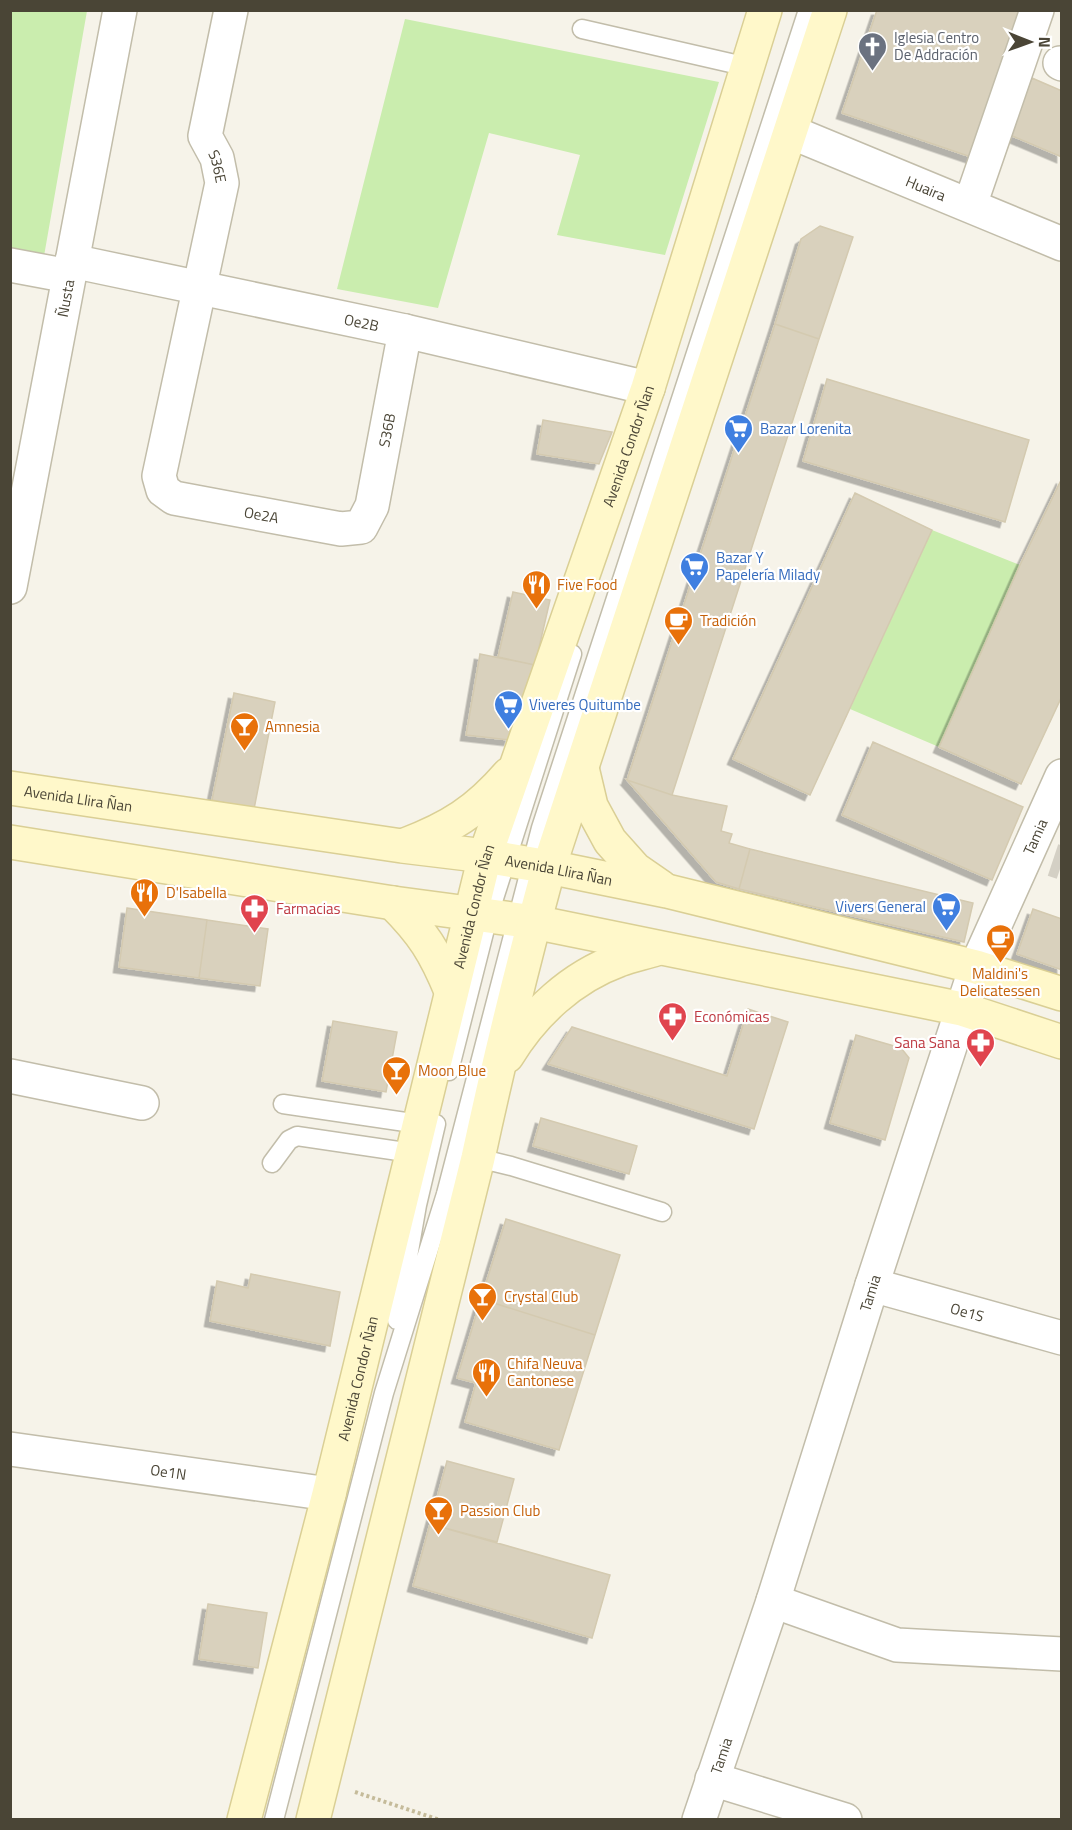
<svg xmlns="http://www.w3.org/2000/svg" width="1072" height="1830" viewBox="0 0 1072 1830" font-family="'Titillium Web',sans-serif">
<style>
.green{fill:#caedae}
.building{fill:#d9d1bd;stroke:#d4cab0;stroke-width:1.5;filter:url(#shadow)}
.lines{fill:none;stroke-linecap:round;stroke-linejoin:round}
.street-tunnel{stroke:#d4d0c5;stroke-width:33;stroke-dasharray:33 16;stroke-linecap:butt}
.lane-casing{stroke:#c2bdaa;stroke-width:21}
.street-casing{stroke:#c2bdaa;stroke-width:36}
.secondary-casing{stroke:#dacf95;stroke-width:36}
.path{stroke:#c5bb9a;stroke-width:4;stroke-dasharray:3 3;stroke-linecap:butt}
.lane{stroke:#fff;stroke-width:18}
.street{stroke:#fff;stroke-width:33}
.secondary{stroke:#fff8ca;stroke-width:33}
.labels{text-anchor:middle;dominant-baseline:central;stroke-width:4.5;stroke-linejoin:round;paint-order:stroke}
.worship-label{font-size:15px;fill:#5b616d;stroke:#fff;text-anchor:start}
.street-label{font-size:15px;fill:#4a4536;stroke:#fff}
.shop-label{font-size:15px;fill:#366cbe;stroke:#fff;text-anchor:start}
.food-label{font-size:15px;fill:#c56008;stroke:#fff;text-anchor:start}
.health-label{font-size:15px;fill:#be3a42;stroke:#fff;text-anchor:start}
</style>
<defs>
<filter id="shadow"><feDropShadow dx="-5.5" dy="5.5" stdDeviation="0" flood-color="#0004"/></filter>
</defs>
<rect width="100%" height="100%" fill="#f6f3e9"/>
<path class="green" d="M 10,11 L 87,11 L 44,256 L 11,250 Z
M 405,19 L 719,82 L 665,255 L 557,235 L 580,155 L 489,133 L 438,308 L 337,289 Z
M 932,530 L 1020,565 L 939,747 L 850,709 Z"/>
<path class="building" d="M 877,10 L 1023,10 L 974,158 L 842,113 Z
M 1032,78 L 1062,91 L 1062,157 L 1010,135 Z
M 820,226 L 853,237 L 819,339 L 775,324 L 801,239 Z
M 775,324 L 819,339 L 672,795 L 627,780 Z
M 827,379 L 1029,440 L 1005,522 L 803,461 Z
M 543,420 L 612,432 L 599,464 L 537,454 Z
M 1062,478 L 1062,696 L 1021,784 L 939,747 L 1020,565 Z
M 855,493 L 932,530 L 810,795 L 733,759 Z
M 513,592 L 550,600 L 535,665 L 498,657 Z
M 480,654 L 535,665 L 509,740 L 466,735 Z
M 234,693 L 275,702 L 254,809 L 212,800 Z
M 873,742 L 1023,807 L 992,880 L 842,815 Z
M 627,780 L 672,795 L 727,806 L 721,831 L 732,834 L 729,843 L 750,849 L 739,889 L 716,882 Z
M 750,849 L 973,903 L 964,942 L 739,889 Z
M 127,908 L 207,920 L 199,978 L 119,967 Z
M 1033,909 L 1062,919 L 1062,970 L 1017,954 Z
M 207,920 L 268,929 L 260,986 L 199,978 Z
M 748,1009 L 788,1022 L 754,1129 L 548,1064 L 572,1027 L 727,1076 Z
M 333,1021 L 397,1032 L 386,1092 L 322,1081 Z
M 856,1035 L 901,1048 L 909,1058 L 885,1140 L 830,1123 Z
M 541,1118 L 637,1146 L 629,1174 L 533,1146 Z
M 506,1219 L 620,1255 L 595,1335 L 481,1299 Z
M 251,1274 L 340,1292 L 330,1346 L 210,1321 L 217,1281 L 248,1288 Z
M 481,1299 L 595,1335 L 559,1450 L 465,1422 L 476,1383 L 457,1378 Z
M 447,1461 L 514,1479 L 497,1542 L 430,1524 Z
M 430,1524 L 610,1575 L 592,1638 L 413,1586 Z
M 208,1604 L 267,1613 L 258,1668 L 199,1659 Z"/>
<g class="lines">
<path class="street-tunnel" d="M 1053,860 L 1062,863"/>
<defs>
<path id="lane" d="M 582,29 L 748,67
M 449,1071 L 488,917 L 572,654
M 283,1104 L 419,1124
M 478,1158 L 511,1166 L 662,1212
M 272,1163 L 289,1140 L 297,1136 L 412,1153
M 397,1320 L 417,1205 L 436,1124
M 274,1820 L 384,1393 L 446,1194 L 541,828 L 808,10"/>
<g id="street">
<path id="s1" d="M 231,10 L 205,136 L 217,158 L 222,183 L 159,476 L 163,490 L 174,498 L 341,529 L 361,527 L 372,506 L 405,331"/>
<path d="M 1060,63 L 1062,64"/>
<path id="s2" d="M 791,132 L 1062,244"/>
<path d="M 970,205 L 1037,10"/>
<path id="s3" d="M 72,261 L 405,331 L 648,388"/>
<path d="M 10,265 L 69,276"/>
<path id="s4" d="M 10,587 L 120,10"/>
<path d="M 10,1076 L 142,1103"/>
<path id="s5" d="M 872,1285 L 1062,1338"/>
<path id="s6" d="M 10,1449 L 329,1494"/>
<path d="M 773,1601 L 897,1645 L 1062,1654"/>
<path d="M 712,1779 L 845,1820"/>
<path id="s7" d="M 699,1820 L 773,1601 L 872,1285 L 976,967 L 1062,776"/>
</g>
<g id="secondary">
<path d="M 582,768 L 591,806 L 610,841 L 635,869 L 661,887"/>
<path id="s8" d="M 10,788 L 402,846 L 485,856 L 549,867 L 667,891 L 976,967 L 1062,994"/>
<path d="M 10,842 L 393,903 L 534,922 L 962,1009 L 1062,1042"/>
<path d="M 405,845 C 450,828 477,811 509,774"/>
<path d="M 393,903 C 423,933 435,952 451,991"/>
<path d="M 507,1056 C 533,1013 572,977 619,960 C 631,955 644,953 656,949"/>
<path id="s9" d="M 244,1820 L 329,1494 L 485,856 L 648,388 L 765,10"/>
<path d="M 313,1820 L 478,1158 C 499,1060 523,963 549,867 L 830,10"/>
</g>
</defs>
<use href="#lane" class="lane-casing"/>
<use href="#street" class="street-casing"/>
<use href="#secondary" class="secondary-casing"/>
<path class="path" d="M 355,1792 L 440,1820"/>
<use href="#lane" class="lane"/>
<use href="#street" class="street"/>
<use href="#secondary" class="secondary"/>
</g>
<defs>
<symbol id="church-pin" viewBox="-11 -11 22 30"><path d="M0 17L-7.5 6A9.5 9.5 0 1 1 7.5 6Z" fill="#6b7280" stroke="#fff"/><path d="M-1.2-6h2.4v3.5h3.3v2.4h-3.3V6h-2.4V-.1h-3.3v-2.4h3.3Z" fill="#fff"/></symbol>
<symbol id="supermarket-pin" viewBox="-11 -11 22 30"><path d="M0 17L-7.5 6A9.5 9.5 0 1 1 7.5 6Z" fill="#3f7fe0" stroke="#fff"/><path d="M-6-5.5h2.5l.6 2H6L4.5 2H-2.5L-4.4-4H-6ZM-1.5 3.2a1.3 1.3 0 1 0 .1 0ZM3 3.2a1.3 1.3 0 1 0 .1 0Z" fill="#fff"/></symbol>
<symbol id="restaurant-pin" viewBox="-11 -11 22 30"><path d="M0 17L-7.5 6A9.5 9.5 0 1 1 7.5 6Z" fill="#e8710a" stroke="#fff"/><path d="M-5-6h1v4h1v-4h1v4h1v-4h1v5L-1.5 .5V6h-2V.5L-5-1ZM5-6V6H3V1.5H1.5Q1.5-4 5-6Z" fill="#fff"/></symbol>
<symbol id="cafe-pin" viewBox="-11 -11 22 30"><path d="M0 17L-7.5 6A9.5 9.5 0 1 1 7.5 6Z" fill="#e8710a" stroke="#fff"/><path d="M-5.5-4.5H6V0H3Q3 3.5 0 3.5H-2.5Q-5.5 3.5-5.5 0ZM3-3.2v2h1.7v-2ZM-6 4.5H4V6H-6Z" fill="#fff"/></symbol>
<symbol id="bar-pin" viewBox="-11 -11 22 30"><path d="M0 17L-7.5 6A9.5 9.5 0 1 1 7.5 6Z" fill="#e8710a" stroke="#fff"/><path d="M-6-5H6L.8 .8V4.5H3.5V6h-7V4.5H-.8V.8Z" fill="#fff"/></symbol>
<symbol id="pharmacy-pin" viewBox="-11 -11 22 30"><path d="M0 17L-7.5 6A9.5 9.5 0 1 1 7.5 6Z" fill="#e0444e" stroke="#fff"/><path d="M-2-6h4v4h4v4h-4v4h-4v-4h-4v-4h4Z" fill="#fff"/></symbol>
</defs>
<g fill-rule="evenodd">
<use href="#church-pin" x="856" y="30" width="33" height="45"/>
<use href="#supermarket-pin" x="722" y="412" width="33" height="45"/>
<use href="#supermarket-pin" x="678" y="550" width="33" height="45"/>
<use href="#restaurant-pin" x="520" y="568" width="33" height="45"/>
<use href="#cafe-pin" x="662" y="604" width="33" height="45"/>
<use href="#supermarket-pin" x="492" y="688" width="33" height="45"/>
<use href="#bar-pin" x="228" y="710" width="33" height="45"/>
<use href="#restaurant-pin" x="128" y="876" width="33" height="45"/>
<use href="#supermarket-pin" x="930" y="890" width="33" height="45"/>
<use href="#pharmacy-pin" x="238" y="892" width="33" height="45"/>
<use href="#cafe-pin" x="984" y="922" width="33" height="45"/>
<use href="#pharmacy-pin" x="656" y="1000" width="33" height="45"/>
<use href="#pharmacy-pin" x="964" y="1026" width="33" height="45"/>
<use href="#bar-pin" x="380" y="1054" width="33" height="45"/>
<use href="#bar-pin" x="466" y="1280" width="33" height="45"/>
<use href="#restaurant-pin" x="470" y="1356" width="33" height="45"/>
<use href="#bar-pin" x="422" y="1494" width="33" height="45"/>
</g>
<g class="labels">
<g class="worship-label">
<text x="894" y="37">Iglesia Centro<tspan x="894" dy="17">De Addración</tspan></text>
</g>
<g class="street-label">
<text stroke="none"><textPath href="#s1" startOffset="162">S36E</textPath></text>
<text stroke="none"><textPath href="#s2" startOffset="146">Huaira</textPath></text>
<text stroke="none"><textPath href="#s4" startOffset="294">Ñusta</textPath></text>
<text stroke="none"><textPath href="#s3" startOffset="296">Oe2B</textPath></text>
<text stroke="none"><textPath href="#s1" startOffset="798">S36B</textPath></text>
<text stroke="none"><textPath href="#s9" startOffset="1428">Avenida Condor Ñan</textPath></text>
<text stroke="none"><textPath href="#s1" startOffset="596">Oe2A</textPath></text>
<text stroke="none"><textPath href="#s8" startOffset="69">Avenida Llira Ñan</textPath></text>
<text stroke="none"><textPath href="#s7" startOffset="1040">Tamia</textPath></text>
<text stroke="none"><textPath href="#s8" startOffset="555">Avenida Llira Ñan</textPath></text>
<text stroke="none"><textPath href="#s9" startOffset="942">Avenida Condor Ñan</textPath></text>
<text stroke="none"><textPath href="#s7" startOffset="554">Tamia</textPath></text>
<text stroke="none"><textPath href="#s5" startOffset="99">Oe1S</textPath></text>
<text stroke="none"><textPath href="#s9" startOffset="456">Avenida Condor Ñan</textPath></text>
<text stroke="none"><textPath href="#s6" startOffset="160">Oe1N</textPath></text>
<text stroke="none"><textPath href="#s7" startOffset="68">Tamia</textPath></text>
</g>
<g class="shop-label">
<text x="760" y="428">Bazar Lorenita</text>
<text x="716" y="557">Bazar Y<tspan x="716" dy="17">Papelería Milady</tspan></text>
<text x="529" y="704">Viveres Quitumbe</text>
<text x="926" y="906" text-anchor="end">Vivers General</text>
</g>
<g class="food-label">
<text x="557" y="584">Five Food</text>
<text x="700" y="620">Tradición</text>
<text x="265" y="726">Amnesia</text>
<text x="166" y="892">D'Isabella</text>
<text x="1000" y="973" text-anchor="middle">Maldini's<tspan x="1000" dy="17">Delicatessen</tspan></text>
<text x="418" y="1070">Moon Blue</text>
<text x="504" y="1296">Crystal Club</text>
<text x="507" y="1363">Chifa Neuva<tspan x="507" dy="17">Cantonese</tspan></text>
<text x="460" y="1510">Passion Club</text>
</g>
<g class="health-label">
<text x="276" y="908">Farmacias</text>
<text x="694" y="1016">Económicas</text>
<text x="960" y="1042" text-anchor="end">Sana Sana</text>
</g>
</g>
<rect width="1072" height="1830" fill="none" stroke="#4a4536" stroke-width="24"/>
<g transform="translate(1030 42) rotate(91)" stroke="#ffffff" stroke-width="4.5" paint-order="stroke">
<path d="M0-4.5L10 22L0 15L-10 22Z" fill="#4a4536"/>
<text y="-9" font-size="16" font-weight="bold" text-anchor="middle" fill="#4a4536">N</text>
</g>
</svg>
